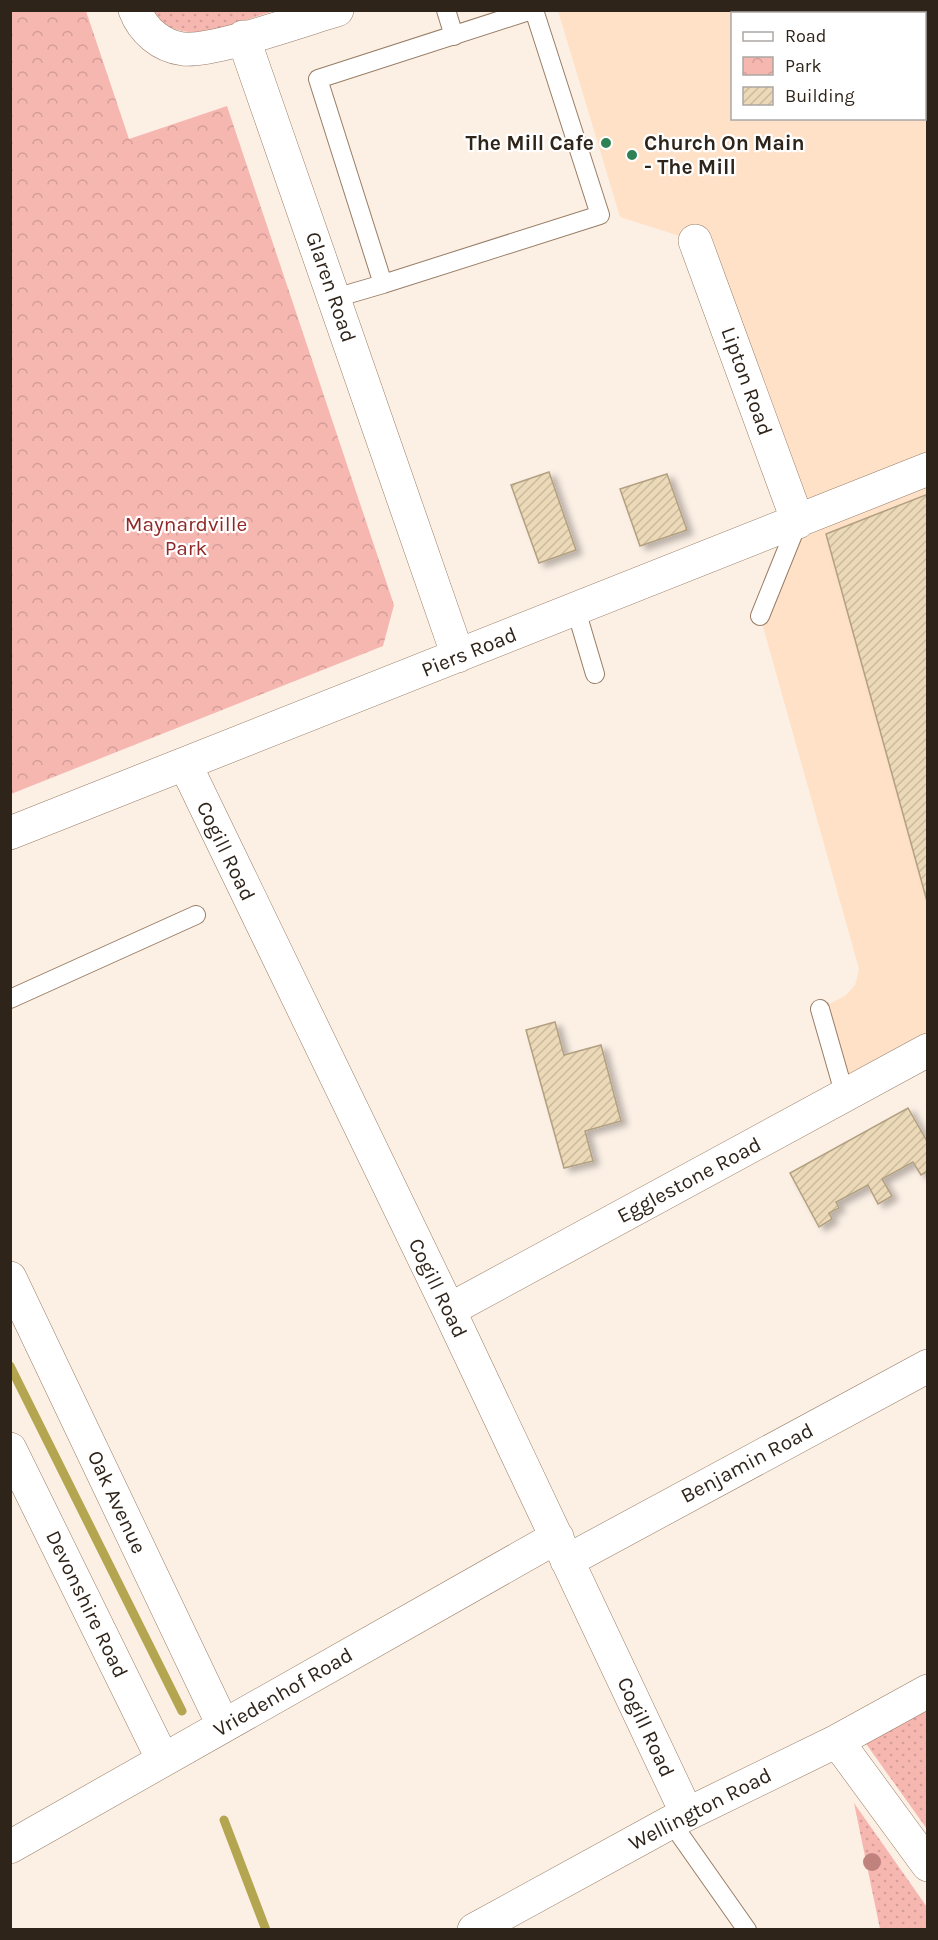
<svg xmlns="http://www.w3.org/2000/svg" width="938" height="1940" viewBox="0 0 938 1940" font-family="Karla,sans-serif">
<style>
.built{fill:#ffe1c8;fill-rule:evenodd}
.grass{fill:url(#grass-dots)}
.park{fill:url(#park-crowns)}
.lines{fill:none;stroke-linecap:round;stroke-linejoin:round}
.stream{stroke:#b4a650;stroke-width:9}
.building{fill:url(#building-hatch);stroke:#b2a081;stroke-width:1.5;filter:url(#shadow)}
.lane-casing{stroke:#987d65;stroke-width:20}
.street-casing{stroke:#987d65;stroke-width:34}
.lane{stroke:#fff;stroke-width:18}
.street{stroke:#fff;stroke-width:33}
.tree{fill:#c0827c}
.poi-dot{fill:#2d8154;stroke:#fff;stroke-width:2}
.labels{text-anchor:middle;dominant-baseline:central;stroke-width:4.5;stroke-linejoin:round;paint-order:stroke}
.poi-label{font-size:21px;font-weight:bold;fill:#2f241a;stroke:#fff;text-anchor:end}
.street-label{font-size:21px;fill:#2f241a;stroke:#fff}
.park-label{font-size:21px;fill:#8f2827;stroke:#fff}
</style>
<defs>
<pattern id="grass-dots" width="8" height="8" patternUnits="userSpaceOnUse" patternTransform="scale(1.5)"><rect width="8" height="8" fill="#f7b7b1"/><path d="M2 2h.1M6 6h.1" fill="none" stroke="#d49d98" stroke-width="1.8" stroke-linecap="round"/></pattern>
<pattern id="park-crowns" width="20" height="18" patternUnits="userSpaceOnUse" patternTransform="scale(1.5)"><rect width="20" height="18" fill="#f7b7b1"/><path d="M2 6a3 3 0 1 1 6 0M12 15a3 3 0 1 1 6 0" fill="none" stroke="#d49d98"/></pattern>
<pattern id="building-hatch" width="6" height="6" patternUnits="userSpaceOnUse" patternTransform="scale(1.5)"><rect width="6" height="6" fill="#ecd9b8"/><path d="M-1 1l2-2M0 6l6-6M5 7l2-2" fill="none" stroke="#cbba9e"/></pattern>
<filter id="shadow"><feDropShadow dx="6" dy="4" stdDeviation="3" flood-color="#0004"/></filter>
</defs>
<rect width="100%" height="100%" fill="#fcf0e5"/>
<path class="built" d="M 558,11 L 927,11 L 927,1050 L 845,1096 L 820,1009 L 846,995 L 855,985 L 859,969 L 760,616 L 798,522 L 695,241 L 620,217 ZM 732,14 L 924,14 L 924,118 L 732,118 Z"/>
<path class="grass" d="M 154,11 L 274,11 C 238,21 179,53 154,11 Z
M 927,1710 L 927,1829 L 864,1741 Z
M 854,1803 L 927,1907 L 927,1929 L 880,1929 Z"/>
<path class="park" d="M 11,10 L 86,11 L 129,139 L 227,106 L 394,605 L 383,646 L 11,794 Z"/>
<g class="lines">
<path class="stream" d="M 10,1366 L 182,1711
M 224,1820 L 266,1930"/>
</g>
<path class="building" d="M 549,472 L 576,550 L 539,563 L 511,485 Z
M 667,474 L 687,530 L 640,546 L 620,489 Z
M 928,494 L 928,905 L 826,534 Z
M 555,1022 L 564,1055 L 601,1045 L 621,1121 L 585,1131 L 593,1161 L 564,1168 L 526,1030 Z
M 908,1108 L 928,1143 L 928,1171 L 921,1175 L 913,1162 L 882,1179 L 892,1196 L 878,1204 L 868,1185 L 836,1202 L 839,1208 L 829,1213 L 832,1219 L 819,1227 L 790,1173 Z"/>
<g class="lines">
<defs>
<path id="lane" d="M 446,10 L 454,36
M 532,10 L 318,79 L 383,284 L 600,215 L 534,10
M 335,298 L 383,284
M 576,610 L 595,674
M 760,616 L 798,522
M 10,999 L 196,915
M 820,1009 L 845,1096
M 671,1822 L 747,1930"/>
<path id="street" d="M 135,10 C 143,31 161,46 183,49 C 214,52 302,20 337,10
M 243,37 L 458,656
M 695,241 L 798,522
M 185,764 L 449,1310 L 687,1814
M 10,833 L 928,469
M 10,1278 L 223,1725
M 449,1310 L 928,1050
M 10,1449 L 163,1760
M 567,1561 L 928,1366
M 837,1741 L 928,1865
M 10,1847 L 557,1537
M 474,1930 L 671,1822 L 837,1741 L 928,1691"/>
</defs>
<use href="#lane" class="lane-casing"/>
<use href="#street" class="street-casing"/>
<use href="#lane" class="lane"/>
<use href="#street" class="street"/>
</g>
<circle class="tree" cx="872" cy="1862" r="9"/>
<g class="poi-dot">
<circle cx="606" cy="143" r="6"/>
<circle cx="632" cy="155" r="6"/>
</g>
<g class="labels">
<g class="poi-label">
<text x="594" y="143">The Mill Cafe</text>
<text x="644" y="143" text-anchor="start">Church On Main<tspan x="644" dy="24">- The Mill</tspan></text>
</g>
<g class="street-label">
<text transform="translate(331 287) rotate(71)">Glaren Road</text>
<text transform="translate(747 381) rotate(70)">Lipton Road</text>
<text transform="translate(469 652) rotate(-22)">Piers Road</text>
<text transform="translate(226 851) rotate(64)">Cogill Road</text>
<text transform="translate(689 1180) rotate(-28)">Egglestone Road</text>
<text transform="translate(438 1288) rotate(64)">Cogill Road</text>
<text transform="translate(747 1463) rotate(-28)">Benjamin Road</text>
<text transform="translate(117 1502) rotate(65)">Oak Avenue</text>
<text transform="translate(87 1604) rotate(64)">Devonshire Road</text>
<text transform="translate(283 1692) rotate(-30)">Vriedenhof Road</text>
<text transform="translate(646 1727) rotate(65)">Cogill Road</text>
<text transform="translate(700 1809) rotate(-27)">Wellington Road</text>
</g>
<g class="park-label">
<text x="186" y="524">Maynardville<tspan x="186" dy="24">Park</tspan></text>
</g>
</g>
<rect width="938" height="1940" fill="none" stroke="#2f241a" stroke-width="24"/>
<rect x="731" y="12" width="195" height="108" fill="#ffffff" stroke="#aca7a3" stroke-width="1.5"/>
<rect x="743" y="32" width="30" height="9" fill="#ffffff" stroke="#aca7a3" stroke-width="1.5"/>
<text x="785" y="42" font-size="18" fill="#2f241a">Road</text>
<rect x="743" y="57" width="30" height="18" fill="url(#park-crowns)" stroke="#aca7a3" stroke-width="1.5"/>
<text x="785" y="72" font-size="18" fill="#2f241a">Park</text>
<rect x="743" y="87" width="30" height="18" fill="url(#building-hatch)" stroke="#aca7a3" stroke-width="1.5"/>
<text x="785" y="102" font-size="18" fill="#2f241a">Building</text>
</svg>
